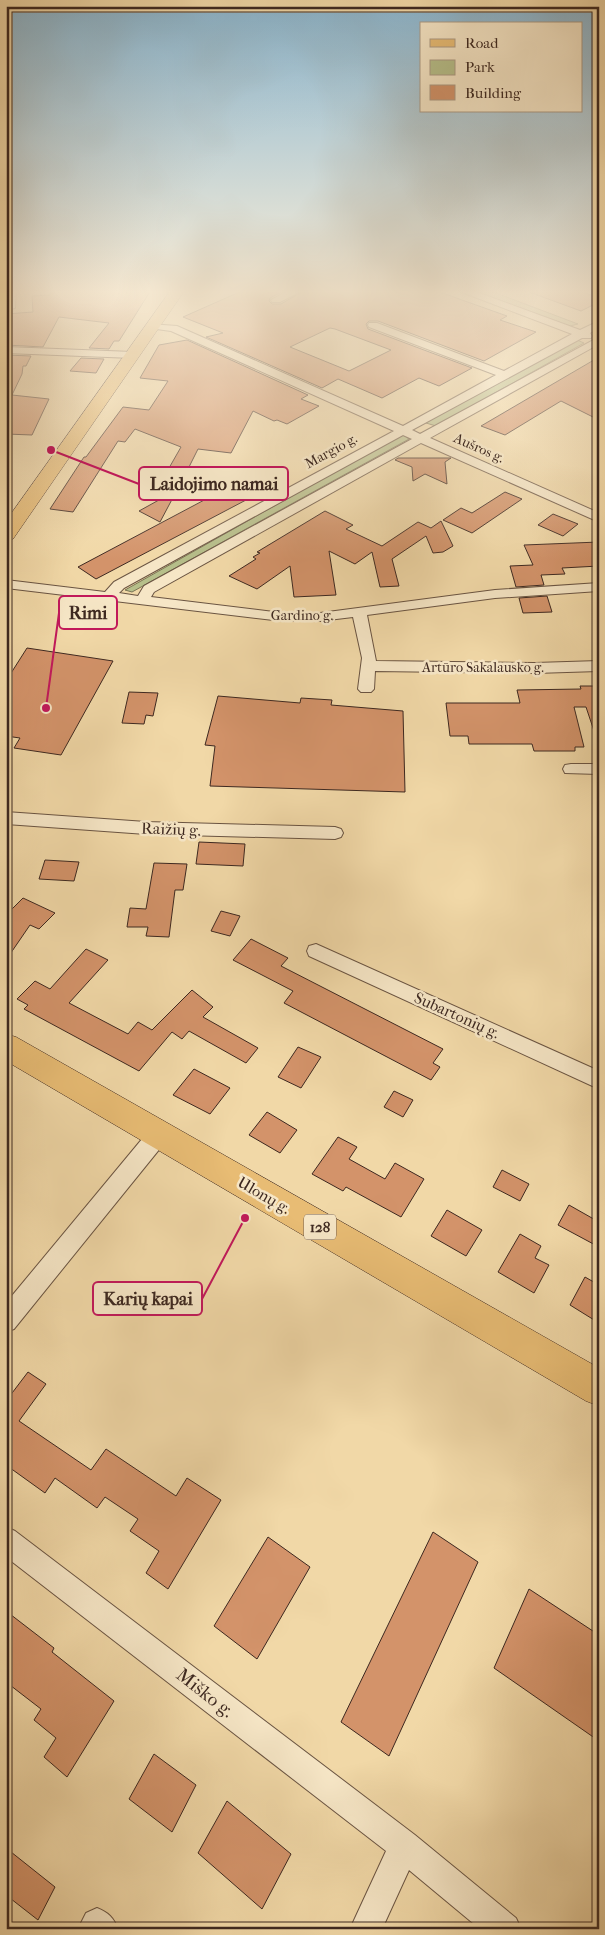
<svg xmlns="http://www.w3.org/2000/svg" width="605" height="1935" viewBox="0 0 605 1935" font-family="'IM FELL French Canon',serif">
<style>
.green{fill:#b6bf8a;stroke:#7a7455}
.building{fill:#d3936a;stroke:#3d2820;fill-rule:evenodd}
.lines{fill:none;stroke-linecap:round;stroke-linejoin:round}
.minor-casing{stroke:#6a5442;stroke-width:2}
.primary-casing{stroke:#3d2820;stroke-width:1}
.minor{fill:#f6e6c6;fill-rule:evenodd}
.primary{fill:#e8bc74;fill-rule:evenodd}
.labels{text-anchor:middle;dominant-baseline:central;stroke-width:5;stroke-linejoin:round;paint-order:stroke}
.far-street-label{font-size:14px;fill:#3d2820;stroke:#f6e6c6}
.shield{fill:#f6e6c6;stroke:#746152;stroke-width:1}
.shield-label{font-size:15px;font-weight:bold;fill:#3d2820}
.street-label{font-size:16px;fill:#3d2820;stroke:#f6e6c6}
.near-street-label{font-size:19px;fill:#3d2820;stroke:#f6e6c6}
.leader{fill:none;stroke:#c2185b;stroke-width:2}
.callout-dot{fill:#c2185b;stroke:#f6e6c6;stroke-width:2}
.callout{fill:#f6e6c6;stroke:#c2185b;stroke-width:2}
.callout-label{font-size:18px;text-anchor:middle;font-weight:bold;fill:#3d2820}
</style>
<rect width="100%" height="100%" fill="#f1d8a7"/>
<filter id="stains"><feTurbulence type="fractalNoise" baseFrequency=".004" numOctaves="4"/><feColorMatrix values="0 0 0 0 .2 0 0 0 0 .09 0 0 0 0 .02 0 0 0 .5 -.17"/></filter>
<radialGradient id="worn" r=".72"><stop offset=".6" stop-color="#630" stop-opacity="0"/><stop offset="1" stop-color="#630" stop-opacity=".3"/></radialGradient>
<path class="green" d="M 471,290 L 488,290 L 578,324 L 570,326 Z
M 577,340 L 584,343 L 436,426 L 426,423 L 426,421 Z
M 402,434 L 409,439 L 132,592 L 125,590 Z"/>
<path class="building" d="M 50,290 L 151,290 L 119,341 L 114,341 L 109,349 L 89,348 L 109,323 L 59,317 L 43,347 L 6,345 L 6,314 L 33,312 L 32,296 L 50,295 Z
M 244,290 L 285,290 L 270,298 L 269,301 L 272,304 L 281,304 L 305,290 L 434,290 L 507,316 L 500,320 L 536,332 L 484,361 L 378,321 L 369,321 L 366,324 L 368,329 L 472,368 L 439,386 L 419,378 L 382,398 L 338,379 L 322,388 L 206,337 L 223,333 L 183,317 ZM 330,328 L 335,329 L 391,350 L 349,371 L 290,347 Z
M 529,290 L 577,290 L 599,298 L 599,302 L 581,311 L 529,292 Z
M 187,340 L 308,395 L 301,399 L 319,406 L 287,424 L 277,420 L 274,421 L 253,411 L 231,453 L 198,449 L 184,477 L 165,475 L 181,447 L 135,429 L 125,442 L 118,441 L 73,512 L 50,509 L 84,457 L 86,457 L 123,407 L 149,410 L 168,381 L 140,378 L 159,345 Z
M 6,355 L 31,356 L 26,366 L 23,366 L 22,374 L 12,395 L 49,399 L 32,435 L 6,434 Z
M 599,357 L 599,420 L 561,401 L 505,435 L 481,426 Z
M 81,358 L 104,359 L 96,373 L 70,371 Z
M 398,458 L 451,458 L 445,462 L 447,484 L 425,474 L 413,481 L 412,467 L 395,460 Z
M 225,489 L 246,500 L 96,579 L 78,567 Z
M 177,490 L 160,522 L 139,511 Z
M 505,492 L 522,499 L 472,533 L 443,520 L 461,508 L 472,513 Z
M 325,511 L 353,525 L 346,529 L 382,546 L 418,522 L 431,528 L 441,521 L 453,546 L 443,552 L 433,553 L 426,536 L 392,559 L 399,586 L 380,587 L 372,552 L 355,564 L 329,551 L 336,595 L 294,597 L 290,566 L 257,589 L 229,576 L 256,559 L 253,557 L 260,553 L 257,552 Z
M 553,514 L 578,524 L 563,536 L 538,525 Z
M 599,542 L 599,566 L 562,568 L 565,574 L 541,575 L 544,585 L 516,587 L 510,566 L 533,565 L 524,545 Z
M 547,596 L 552,612 L 523,613 L 519,598 Z
M 27,648 L 113,661 L 61,755 L 14,748 L 20,738 L 6,736 L 6,681 Z
M 580,686 L 599,686 L 599,734 L 595,734 L 586,707 L 574,707 L 584,747 L 575,747 L 575,751 L 534,751 L 532,744 L 469,744 L 468,736 L 450,736 L 446,703 L 520,703 L 517,690 L 581,689 Z
M 129,692 L 158,693 L 153,716 L 146,715 L 144,724 L 122,723 Z
M 218,696 L 300,703 L 301,698 L 332,700 L 331,705 L 403,711 L 405,792 L 210,786 L 215,746 L 205,745 Z
M 199,842 L 245,844 L 243,866 L 196,864 Z
M 45,860 L 79,862 L 74,881 L 39,879 Z
M 154,863 L 187,864 L 183,890 L 175,890 L 169,937 L 146,936 L 148,927 L 127,927 L 130,908 L 146,909 Z
M 23,898 L 55,913 L 39,929 L 30,925 L 6,960 L 6,915 Z
M 221,911 L 240,916 L 230,936 L 211,931 Z
M 251,939 L 288,958 L 281,966 L 443,1049 L 433,1063 L 440,1067 L 431,1080 L 284,1003 L 293,991 L 233,960 Z
M 86,949 L 108,960 L 69,1003 L 128,1034 L 138,1022 L 152,1030 L 192,990 L 213,1007 L 203,1017 L 258,1048 L 246,1063 L 189,1031 L 182,1039 L 172,1032 L 139,1071 L 24,1009 L 28,1005 L 17,999 L 35,981 L 50,989 Z
M 298,1047 L 321,1057 L 301,1088 L 278,1077 Z
M 194,1069 L 230,1088 L 210,1114 L 173,1095 Z
M 394,1091 L 413,1100 L 403,1117 L 384,1107 Z
M 267,1112 L 297,1130 L 280,1153 L 249,1135 Z
M 338,1137 L 357,1147 L 349,1159 L 385,1179 L 395,1163 L 424,1179 L 401,1217 L 346,1187 L 343,1191 L 312,1174 Z
M 502,1170 L 529,1184 L 520,1201 L 493,1187 Z
M 569,1205 L 599,1222 L 599,1247 L 558,1225 Z
M 447,1210 L 482,1230 L 466,1256 L 431,1236 Z
M 520,1234 L 541,1246 L 535,1258 L 549,1265 L 534,1293 L 498,1272 Z
M 585,1277 L 599,1285 L 599,1323 L 570,1305 Z
M 28,1372 L 46,1384 L 19,1421 L 91,1470 L 106,1449 L 176,1496 L 187,1478 L 221,1500 L 168,1589 L 146,1573 L 159,1551 L 130,1531 L 138,1519 L 105,1497 L 97,1508 L 55,1478 L 45,1493 L 6,1465 L 6,1401 Z
M 433,1532 L 478,1562 L 389,1756 L 341,1722 Z
M 268,1537 L 310,1567 L 257,1659 L 214,1626 Z
M 529,1589 L 599,1635 L 599,1741 L 494,1668 Z
M 6,1611 L 54,1648 L 52,1652 L 114,1701 L 67,1777 L 44,1757 L 56,1738 L 34,1720 L 41,1709 L 6,1682 Z
M 154,1754 L 196,1785 L 172,1832 L 129,1799 Z
M 227,1801 L 291,1854 L 262,1909 L 198,1853 Z
M 6,1848 L 55,1887 L 38,1920 L 6,1895 Z"/>
<g class="lines">
<defs>
<path id="minor" d="M 6,290 L 16,290 L 15,308 L 11,309 L 6,306 Z
M 289,290 L 303,290 L 280,302 L 272,302 L 271,300 Z
M 456,290 L 471,290 L 580,330 L 599,321 L 599,328 L 590,333 L 592,336 L 591,338 L 582,338 L 412,430 L 420,434 L 599,337 L 599,344 L 430,438 L 599,513 L 599,522 L 421,443 L 154,592 L 151,597 L 282,613 L 320,613 L 495,590 L 599,583 L 599,591 L 495,598 L 367,615 L 376,661 L 535,663 L 599,661 L 599,671 L 535,673 L 375,671 L 374,689 L 371,692 L 361,692 L 358,689 L 362,658 L 353,617 L 320,621 L 282,621 L 6,588 L 6,580 L 105,592 L 114,582 L 394,431 L 171,331 L 149,328 L 148,326 L 149,324 L 177,326 L 403,426 L 496,375 L 369,327 L 368,325 L 369,323 L 377,323 L 504,371 L 572,334 ZM 403,435 L 412,439 L 144,586 L 138,596 L 119,593 L 124,588 Z
M 6,347 L 133,352 L 138,355 L 133,358 L 6,353 Z
M 571,764 L 599,764 L 599,774 L 565,773 L 563,769 L 565,765 Z
M 6,812 L 146,822 L 335,827 L 341,829 L 343,833 L 341,837 L 335,839 L 146,834 L 6,824 Z
M 316,944 L 599,1071 L 599,1089 L 309,956 L 307,951 L 309,946 Z
M 159,1125 L 166,1127 L 169,1134 L 166,1141 L 14,1329 L 6,1332 L 6,1303 L 152,1127 Z
M 6,1527 L 15,1531 L 415,1835 L 516,1918 L 521,1929 L 480,1929 L 409,1870 L 382,1929 L 350,1929 L 386,1851 L 6,1557 Z
M 97,1908 C 109,1913 113,1917 118,1929 L 78,1929 L 86,1913 Z"/>
<path id="primary" d="M 171,290 L 185,290 L 13,539 L 6,541 L 6,521 Z
M 6,1034 L 16,1037 L 599,1368 L 599,1406 L 586,1401 L 6,1061 Z"/>
</defs>
<use href="#minor" class="minor-casing"/>
<use href="#primary" class="primary-casing"/>
<use href="#minor" class="minor"/>
<use href="#primary" class="primary"/>
</g>
<linearGradient id="sky" x2="0" y2="1"><stop stop-color="#89b6d1"/><stop offset="0.52" stop-color="#f9edd7"/><stop offset="1" stop-color="#f9edd7" stop-opacity="0"/></linearGradient>
<rect width="605" height="561" fill="url(#sky)"/>
<g class="labels">
<g class="far-street-label">
<text transform="translate(479 448) rotate(24)">Aušros g.</text>
<text transform="translate(331 451) rotate(-29)">Margio g.</text>
<text x="302" y="615">Gardino g.</text>
<text x="483" y="667">Artūro Sakalausko g.</text>
</g>
<rect class="shield" x="304" y="1214.5" width="32" height="25" rx="4"/>
<g class="shield-label">
<text x="320" y="1227">128</text>
</g>
<g class="street-label">
<text transform="translate(171 829) rotate(2)">Raižių g.</text>
<text transform="translate(457 1015) rotate(24)">Subartonių g.</text>
<text transform="translate(264 1195) rotate(30)">Ulonų g.</text>
</g>
<g class="near-street-label">
<text transform="translate(205 1693) rotate(38)">Miško g.</text>
</g>
</g>
<path class="leader" d="M51 450L139 484M46 708L59 613M245 1218L202 1299"/>
<g class="callout-dot">
<circle cx="51" cy="450" r="5"/>
<circle cx="46" cy="708" r="5"/>
<circle cx="245" cy="1218" r="5"/>
</g>
<g class="callout">
<rect x="139" y="467" width="149" height="33" rx="5"/>
<rect x="59" y="596" width="58" height="33" rx="5"/>
<rect x="93" y="1282" width="109" height="33" rx="5"/>
</g>
<g class="callout-label">
<text x="214" y="490">Laidojimo namai</text>
<text x="88" y="619">Rimi</text>
<text x="148" y="1305">Karių kapai</text>
</g>
<rect width="605" height="1935" fill="none" stroke="#f1d8a7" stroke-width="25"/>
<rect x="8" y="8" width="590" height="1920" fill="none" stroke="#3d2820" stroke-width="2.5"/>
<rect x="12" y="12" width="580" height="1910" fill="none" stroke="#3d2820"/>
<rect x="420" y="22" width="162" height="90" fill="#f6e6c6" stroke="#ac9a84"/>
<rect x="430" y="39" width="25" height="8" fill="#e8bc74" stroke="#ac9a84"/>
<text x="465" y="48" font-size="15" fill="#3d2820">Road</text>
<rect x="430" y="60" width="25" height="15" fill="#b6bf8a" stroke="#ac9a84"/>
<text x="465" y="72" font-size="15" fill="#3d2820">Park</text>
<rect x="430" y="85" width="25" height="15" fill="#d3936a" stroke="#ac9a84"/>
<text x="465" y="98" font-size="15" fill="#3d2820">Building</text>
<rect width="100%" height="100%" filter="url(#stains)"/>
<rect width="100%" height="100%" fill="url(#worn)"/>
</svg>
